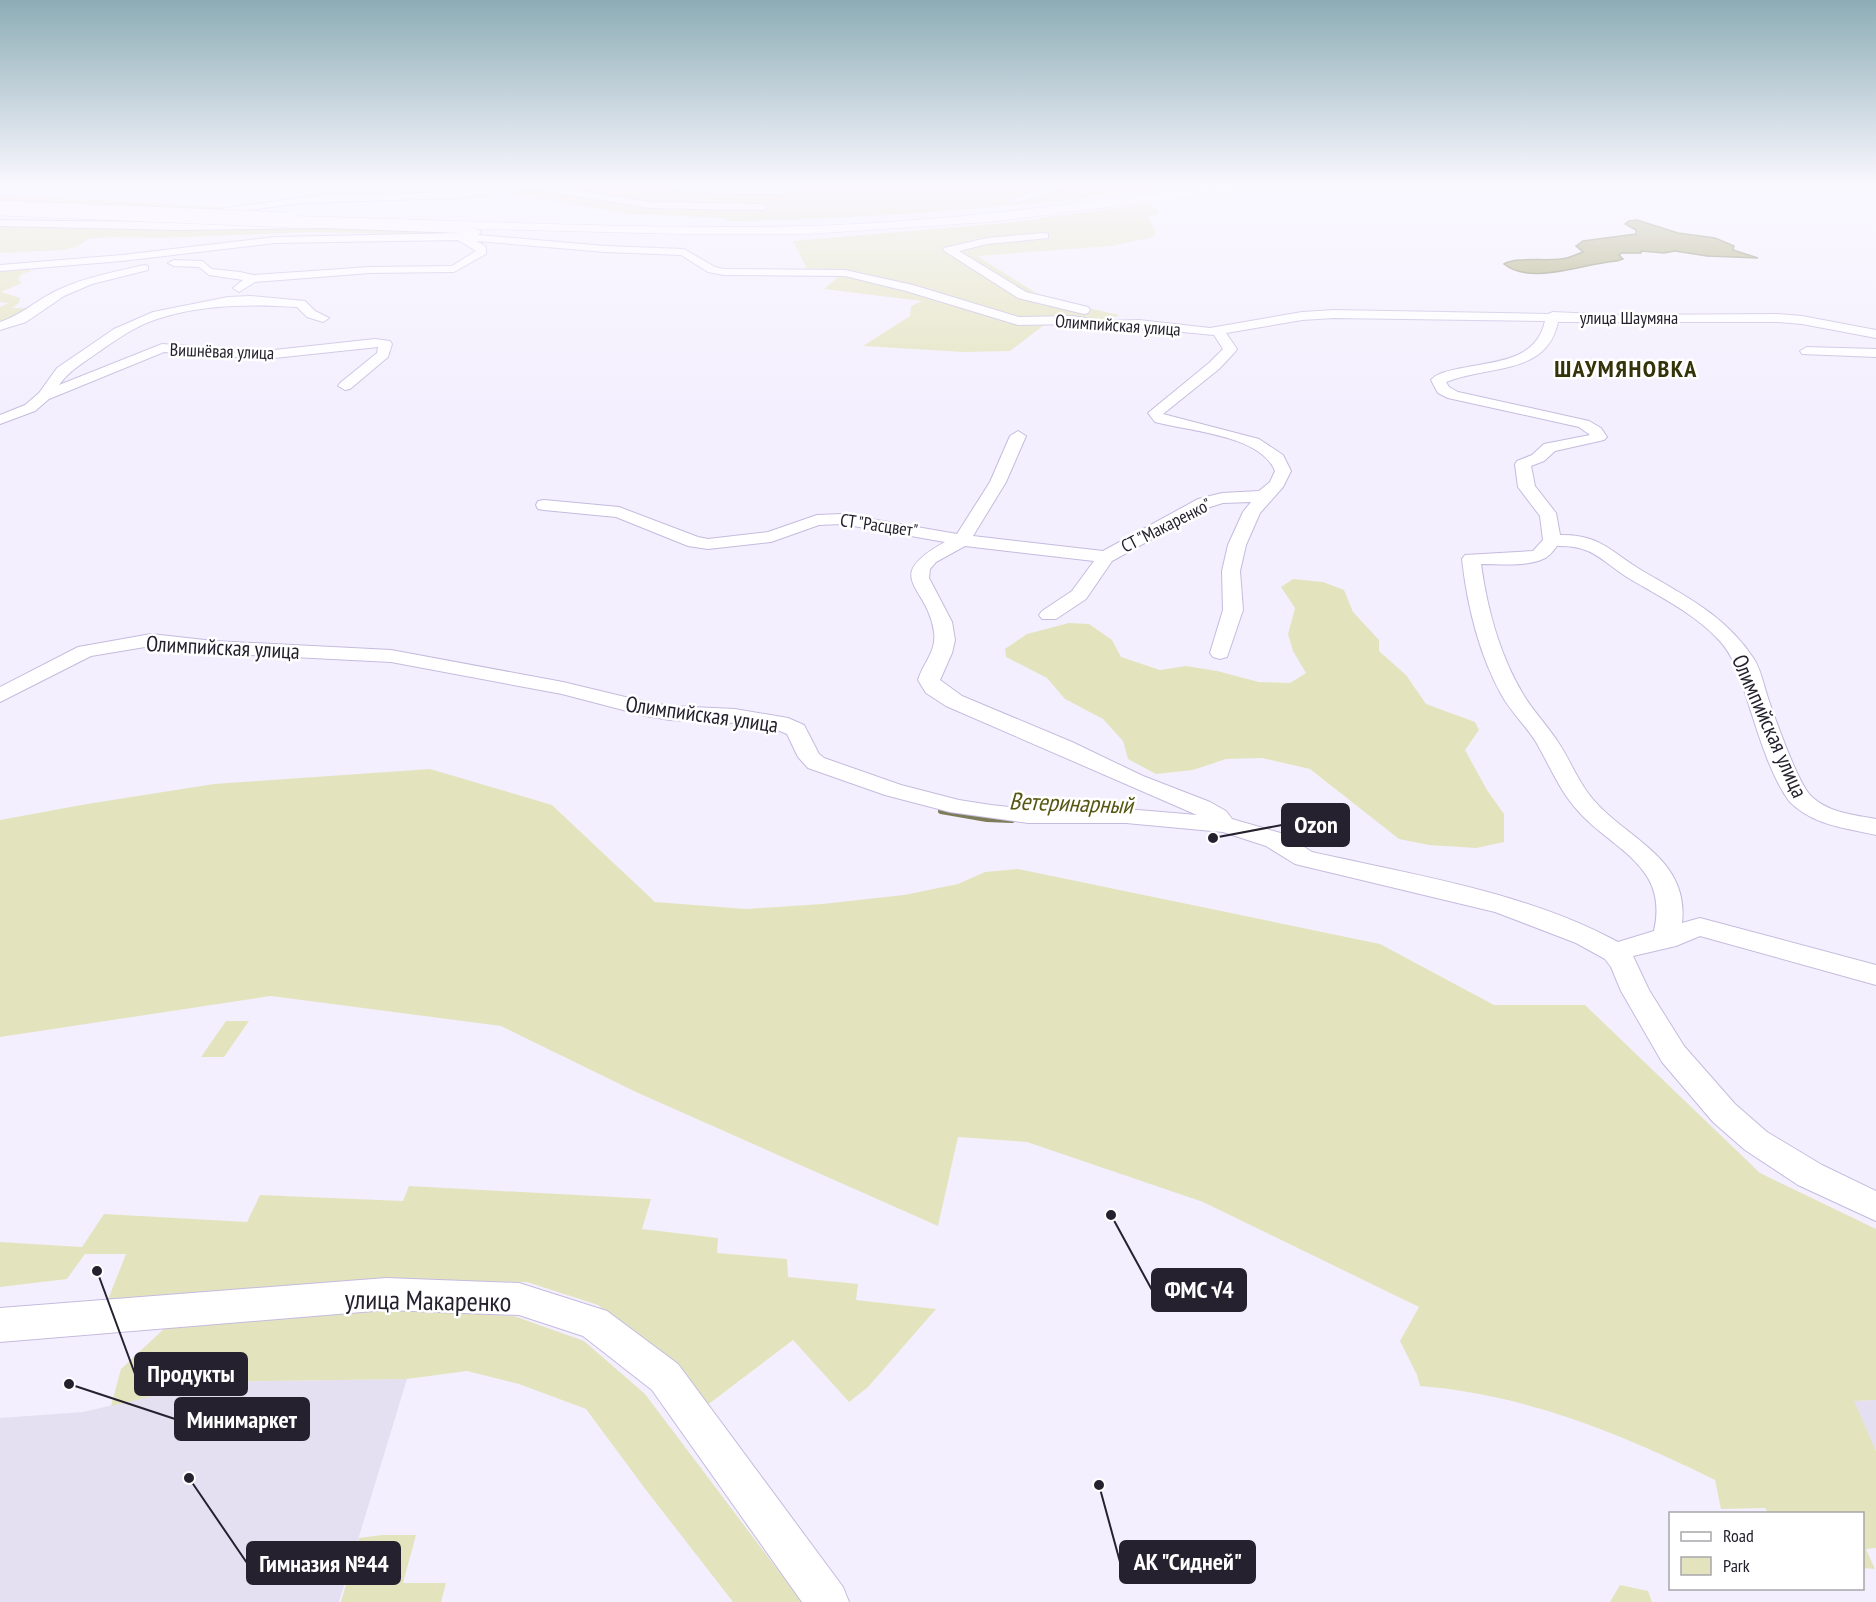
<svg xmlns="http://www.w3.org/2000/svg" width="1876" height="1602" viewBox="0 0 1876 1602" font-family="'PT Sans Narrow',sans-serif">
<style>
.built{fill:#e4e0f1}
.green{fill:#e3e4be}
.water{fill:#a2a36a;stroke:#7c7c58;stroke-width:1.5}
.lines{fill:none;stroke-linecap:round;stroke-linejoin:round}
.stream{stroke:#7c7c58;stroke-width:6}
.minor-casing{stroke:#c5bbde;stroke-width:2}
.highway-casing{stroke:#c5bbde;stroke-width:1}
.minor{fill:#fff;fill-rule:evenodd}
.highway{fill:#fff;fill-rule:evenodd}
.highway-bridge-casing{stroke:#c5bbde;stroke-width:16;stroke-linecap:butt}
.highway-bridge{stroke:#fff;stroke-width:15}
.labels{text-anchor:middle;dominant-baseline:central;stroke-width:5;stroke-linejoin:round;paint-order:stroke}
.far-street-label{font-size:18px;fill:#25212e;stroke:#fff}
.street-label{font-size:22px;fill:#25212e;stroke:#fff}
.far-district-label{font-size:24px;font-weight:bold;letter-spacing:1.5px;fill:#343309;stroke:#fff}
.water-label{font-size:24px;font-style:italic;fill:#575613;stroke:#fff}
.near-street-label{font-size:27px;fill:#25212e;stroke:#fff}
.leader{fill:none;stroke:#25212e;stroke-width:2}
.callout-dot{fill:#25212e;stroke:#fff;stroke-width:2}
.callout{fill:#25212e;stroke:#25212e;stroke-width:2}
.callout-label{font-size:24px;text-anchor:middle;font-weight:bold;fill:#fff}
</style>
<rect width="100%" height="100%" fill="#f3effe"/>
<path class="built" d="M 407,1379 L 339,1602 L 0,1602 L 0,1418 L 83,1412 L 212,1382 Z
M 1876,1400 L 1876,1451 L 1853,1401 Z"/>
<path class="green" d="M 509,186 L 1182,186 C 1032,206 880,219 728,221 L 724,218 L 630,214 L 514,194 Z
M 0,195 L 223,207 L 201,212 L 0,203 Z
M 1149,204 L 1158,209 L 1157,214 L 1148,217 L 1156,232 L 1153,237 L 1111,246 L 977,256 L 1044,298 L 1119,315 L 1098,326 L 1048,322 L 1010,351 L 963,352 L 863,346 L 910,316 L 911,306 L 922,301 L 824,289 L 845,271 L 807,269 L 793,241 L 1005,223 Z
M 0,226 L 315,228 L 454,232 L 407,237 L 404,234 L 313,232 L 160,238 L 112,237 L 89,239 L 76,247 L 63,250 L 0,253 Z
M 28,268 L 32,271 L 21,274 L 18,280 L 22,283 L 1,292 L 20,298 L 19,303 L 12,308 L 30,308 L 17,317 L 0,323 L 0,307 L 9,303 L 0,302 L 0,271 Z
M 1293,579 L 1323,582 L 1344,590 L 1353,612 L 1379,640 L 1379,651 L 1406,675 L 1426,704 L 1475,722 L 1479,730 L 1465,750 L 1487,790 L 1504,814 L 1504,842 L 1476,848 L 1429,845 L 1399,839 L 1310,769 L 1262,758 L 1226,759 L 1193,770 L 1156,774 L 1128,759 L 1123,741 L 1103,719 L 1065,699 L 1047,678 L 1006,657 L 1005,649 L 1027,634 L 1069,623 L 1089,624 L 1112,640 L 1121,657 L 1160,670 L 1186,666 L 1217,671 L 1259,682 L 1290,683 L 1306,673 L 1293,651 L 1288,634 L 1295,608 L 1281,587 Z
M 430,769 L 552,805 L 655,902 L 746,909 L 822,904 L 904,895 L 958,884 L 985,872 L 1018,869 L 1380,944 L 1494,1005 L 1585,1005 L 1760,1173 L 1876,1229 L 1876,1400 L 1854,1401 L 1876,1451 L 1876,1548 L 1866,1549 L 1875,1569 L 1863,1568 L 1862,1514 L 1769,1514 L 1765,1508 L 1721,1509 L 1715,1480 C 1623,1434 1524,1394 1420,1386 L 1417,1375 L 1400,1341 L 1419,1307 L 1203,1202 L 1027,1142 L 958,1137 L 938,1226 L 636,1092 L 501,1026 L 271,996 L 0,1037 L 0,820 L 87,804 L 214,784 Z
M 226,1021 L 249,1021 L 224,1057 L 201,1057 Z
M 409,1186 L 651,1199 L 642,1229 L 718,1238 L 717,1253 L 787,1259 L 788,1277 L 858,1284 L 856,1300 L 936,1309 L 868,1387 L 849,1402 L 793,1340 L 706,1406 L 669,1365 L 598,1305 L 527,1282 L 372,1279 L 107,1302 L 126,1254 L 85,1254 L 67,1279 L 0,1287 L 0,1242 L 82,1247 L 104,1214 L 247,1222 L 260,1195 L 403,1201 Z
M 379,1308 L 514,1316 L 584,1341 L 645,1394 L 802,1602 L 733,1602 L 646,1490 L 586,1409 L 519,1384 L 467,1371 L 407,1379 L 212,1382 L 111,1406 L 121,1369 L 167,1326 Z
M 382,1535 L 416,1535 L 403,1583 L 446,1583 L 441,1602 L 341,1602 L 359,1538 Z
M 1620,1585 L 1648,1591 L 1652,1602 L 1610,1602 Z"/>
<path class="water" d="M 1637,220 L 1678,233 L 1715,238 L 1734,246 L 1733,250 L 1758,258 L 1707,256 L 1675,251 L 1664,253 L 1641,251 L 1641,253 L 1622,253 L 1619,255 L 1623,259 L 1617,261 C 1585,263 1531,286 1504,264 C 1515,257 1546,261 1561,259 C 1570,258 1574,255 1583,252 L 1576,246 L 1583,241 L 1636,234 L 1636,230 L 1625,224 L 1629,221 Z"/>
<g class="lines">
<path class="stream" d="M 941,811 L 987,819 L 1012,820"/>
<defs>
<path id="minor" d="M 517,186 L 550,186 L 648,202 L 762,204 L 767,207 L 762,210 L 648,208 L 533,189 L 457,198 L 299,203 L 203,217 L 198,214 L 203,211 L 315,196 L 457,192 Z
M 669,186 L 785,188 L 790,191 L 785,194 C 763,193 684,196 669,186 Z
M 1052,186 L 1066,186 L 1018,202 L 1010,200 Z
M 0,220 C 153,223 305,221 458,226 L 480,230 L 481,232 L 478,235 L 605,246 L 684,249 L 715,267 L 724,269 L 845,270 L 913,285 L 1019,317 L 1072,316 L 1105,321 L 1139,320 L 1210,328 L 1302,312 L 1334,310 L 1548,314 L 1553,312 L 1617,315 L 1777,314 L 1802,316 L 1876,330 L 1876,338 L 1802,324 L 1777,322 L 1558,322 C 1547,376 1487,365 1446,382 L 1449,387 L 1458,392 L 1589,421 L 1601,428 L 1607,437 L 1604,440 L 1555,451 L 1544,461 L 1531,466 L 1535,486 L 1556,513 L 1560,535 C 1599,534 1610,551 1641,570 C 1685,596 1725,615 1754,659 C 1761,670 1764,686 1768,698 C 1775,718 1798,785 1812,797 C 1830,813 1854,815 1876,819 L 1876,835 C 1845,828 1812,825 1789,801 C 1770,775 1757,730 1747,699 C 1740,677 1734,655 1717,638 C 1693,613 1659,596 1630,579 C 1601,561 1594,545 1557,546 C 1553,551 1549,557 1543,559 C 1525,567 1500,564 1481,564 C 1487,608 1500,656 1523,694 C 1533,711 1547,725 1558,742 C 1569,758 1576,777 1588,793 C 1621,838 1690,855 1682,923 L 1700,918 L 1876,965 L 1876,985 L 1700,936 L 1676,946 L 1633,956 L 1649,990 L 1684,1046 L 1735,1104 L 1767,1132 L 1822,1165 L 1876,1191 L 1876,1221 L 1798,1185 L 1745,1150 L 1713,1122 L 1662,1062 L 1621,991 L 1611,967 L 1605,959 L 1576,943 L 1495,912 L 1295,864 L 1266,846 L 1223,832 L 1126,823 L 1028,823 L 950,812 L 885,795 L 808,768 L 798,757 L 787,734 L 775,729 L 735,723 L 670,720 L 646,716 L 562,694 L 391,662 L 214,653 L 151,646 L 91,656 L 0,702 L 0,687 L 78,647 L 151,634 L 214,641 L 391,650 L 563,682 L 646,702 L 670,706 L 735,709 L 788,718 L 804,725 L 819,754 L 824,758 L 901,785 L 959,800 L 991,805 L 1028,809 L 1126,809 L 1197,815 L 946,706 L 926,693 L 918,680 C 923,663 937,651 934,632 C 928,585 880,578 945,542 L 842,524 L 819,525 L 771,542 L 708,549 L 688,546 L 616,517 L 544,510 L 538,509 L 536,505 L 538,501 L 544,500 L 619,507 L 698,537 L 708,539 L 768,532 L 817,515 L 842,514 L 957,534 L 990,482 L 1010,436 L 1018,431 L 1026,436 L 1006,482 L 973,536 L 1103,551 L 1198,499 L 1222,493 L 1259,491 L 1270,482 L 1275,471 C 1261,435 1188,431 1155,422 L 1148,413 L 1209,363 L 1223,349 L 1214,335 L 1139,328 L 1105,329 L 1072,324 L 1018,325 L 906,291 L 845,276 L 724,275 L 708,272 L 681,255 L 605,252 L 477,241 L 486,247 L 486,254 L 454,272 L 370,273 L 255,282 L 239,292 L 233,288 L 243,280 L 209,275 L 199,267 L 174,266 L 168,263 L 174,260 L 202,261 L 212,269 L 240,272 L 253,275 L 370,267 L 452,266 L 476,251 L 458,240 L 275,243 L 122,261 L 0,271 L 0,265 L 122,255 L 275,237 L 462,233 L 324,228 L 178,230 L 0,226 ZM 1334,318 L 1545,321 C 1536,363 1491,361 1457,369 C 1448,371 1437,373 1431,380 L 1438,393 L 1448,398 L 1579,427 L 1590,435 L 1544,444 L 1532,455 L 1517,461 L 1515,464 L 1518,487 L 1540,516 L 1543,540 L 1533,551 L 1465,555 L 1462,559 C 1467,604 1479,654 1501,694 C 1511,712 1526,726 1536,742 C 1550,766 1560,792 1579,812 C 1600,836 1632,851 1648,878 C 1658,895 1658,913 1654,931 L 1618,942 C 1526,892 1413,875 1312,852 L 1284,834 L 1232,819 L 1226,811 L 1210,802 L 1143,776 L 1072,742 L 962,696 L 940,680 L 952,653 L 955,640 L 952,622 L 929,578 L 930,569 L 936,562 L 965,546 L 1094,561 L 1072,591 L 1042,611 L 1039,615 L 1042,619 L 1056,619 L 1086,599 L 1112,561 L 1210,507 L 1223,503 L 1251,502 L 1243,512 L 1228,545 L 1222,571 L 1223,610 L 1210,653 L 1213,657 L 1220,659 L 1227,657 L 1243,610 L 1240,571 L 1246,545 L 1260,513 L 1283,487 L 1291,471 L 1283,455 L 1259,439 L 1163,414 L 1219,369 L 1235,352 L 1237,349 L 1226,333 L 1302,320 Z
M 1044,233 L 1048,234 L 1048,238 L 987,244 L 959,251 L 1026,292 L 1088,307 L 1090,310 L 1088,313 L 1084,314 L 1018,298 L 943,250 L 944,248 L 987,238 Z
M 144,265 L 148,266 L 148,270 L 92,284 L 64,296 L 26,322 L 0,330 L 0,322 C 24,314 36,300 58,290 C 85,277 115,272 144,265 Z
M 251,296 L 305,301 L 315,311 L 329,318 L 323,322 L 307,317 L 297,307 C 250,304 203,304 157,319 C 135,326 116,340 97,353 C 83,363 69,371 59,385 L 162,344 L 265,351 L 375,339 L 390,341 L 392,344 L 388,357 L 350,389 L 345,390 L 338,386 L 340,383 L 377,353 L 378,347 L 265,359 L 164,352 L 49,399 L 35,411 L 0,424 L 0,415 L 25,405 L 39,393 L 57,368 L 114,329 L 153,312 L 228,297 Z
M 1807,347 L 1876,349 L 1876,357 L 1802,354 L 1800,351 Z
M 386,1278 L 519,1283 L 607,1311 L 678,1364 L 843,1587 L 849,1602 L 802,1602 L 652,1390 L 583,1336 L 519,1315 L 386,1310 L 0,1342 L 0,1308 Z"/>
<path id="highway" d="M 1215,186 L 1251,186 L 1245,190 L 989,222 L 808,234 L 679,234 L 290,224 L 283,220 L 290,216 C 462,220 635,230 807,226 C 944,222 1080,203 1215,186 Z"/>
</defs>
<use href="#minor" class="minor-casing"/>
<use href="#highway" class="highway-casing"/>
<use href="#minor" class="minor"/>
<use href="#highway" class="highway"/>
<defs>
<path id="highway-bridge" d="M 0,208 L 290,220"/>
</defs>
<use href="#highway-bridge" class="highway-bridge-casing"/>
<use href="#highway-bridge" class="highway-bridge"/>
</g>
<linearGradient id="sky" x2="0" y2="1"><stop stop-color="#8cadb6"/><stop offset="0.45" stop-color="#faf8ff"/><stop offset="1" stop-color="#faf8ff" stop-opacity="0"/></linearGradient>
<rect width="1876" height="410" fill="url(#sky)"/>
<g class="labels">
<g class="far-street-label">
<text x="1629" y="317">улица Шаумяна</text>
<text transform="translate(1118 325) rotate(4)">Олимпийская улица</text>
<text transform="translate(222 351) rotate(2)">Вишнёвая улица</text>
<text transform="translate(879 525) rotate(8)">СТ "Расцвет"</text>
<text transform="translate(1166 525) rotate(-27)">СТ "Макаренко"</text>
</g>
<g class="street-label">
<text transform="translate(223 647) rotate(3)">Олимпийская улица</text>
<text transform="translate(702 714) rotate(8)">Олимпийская улица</text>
<text transform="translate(1770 726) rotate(66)">Олимпийская улица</text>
</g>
<g class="far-district-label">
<text x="1626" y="368">ШАУМЯНОВКА</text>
</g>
<g class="water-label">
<text transform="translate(1071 803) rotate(2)">Ветеринарный</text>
</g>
<g class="near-street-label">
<text transform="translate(428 1300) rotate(1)">улица Макаренко</text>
</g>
</g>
<path class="leader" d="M1213 838L1282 825M1111 1215L1152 1290M97 1271L135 1374M69 1384L175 1419M1099 1485L1120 1562M189 1478L247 1563"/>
<g class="callout-dot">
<circle cx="1213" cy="838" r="6"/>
<circle cx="1111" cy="1215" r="6"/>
<circle cx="97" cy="1271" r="6"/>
<circle cx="69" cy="1384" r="6"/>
<circle cx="1099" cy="1485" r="6"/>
<circle cx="189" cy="1478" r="6"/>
</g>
<g class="callout">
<rect x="1282" y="804" width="67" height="42" rx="6"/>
<rect x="1152" y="1269" width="94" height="42" rx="6"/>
<rect x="135" y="1353" width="112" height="42" rx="6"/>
<rect x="175" y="1398" width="134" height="42" rx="6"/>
<rect x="1120" y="1541" width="135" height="42" rx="6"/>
<rect x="247" y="1542" width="153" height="42" rx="6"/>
</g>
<g class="callout-label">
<text x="1316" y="833">Ozon</text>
<text x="1199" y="1298">ФМС √4</text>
<text x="191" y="1382">Продукты</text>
<text x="242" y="1428">Минимаркет</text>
<text x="1188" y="1570">АК "Сидней"</text>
<text x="324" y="1572">Гимназия №44</text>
</g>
<rect x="1669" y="1512" width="195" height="78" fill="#ffffff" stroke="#a8a6ab" stroke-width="1.5"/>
<rect x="1681" y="1532" width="30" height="9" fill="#ffffff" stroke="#a8a6ab" stroke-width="1.5"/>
<text x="1723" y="1542" font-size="18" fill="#25212e">Road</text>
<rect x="1681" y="1557" width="30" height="18" fill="#e3e4be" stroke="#a8a6ab" stroke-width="1.5"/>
<text x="1723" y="1572" font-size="18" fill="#25212e">Park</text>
</svg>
